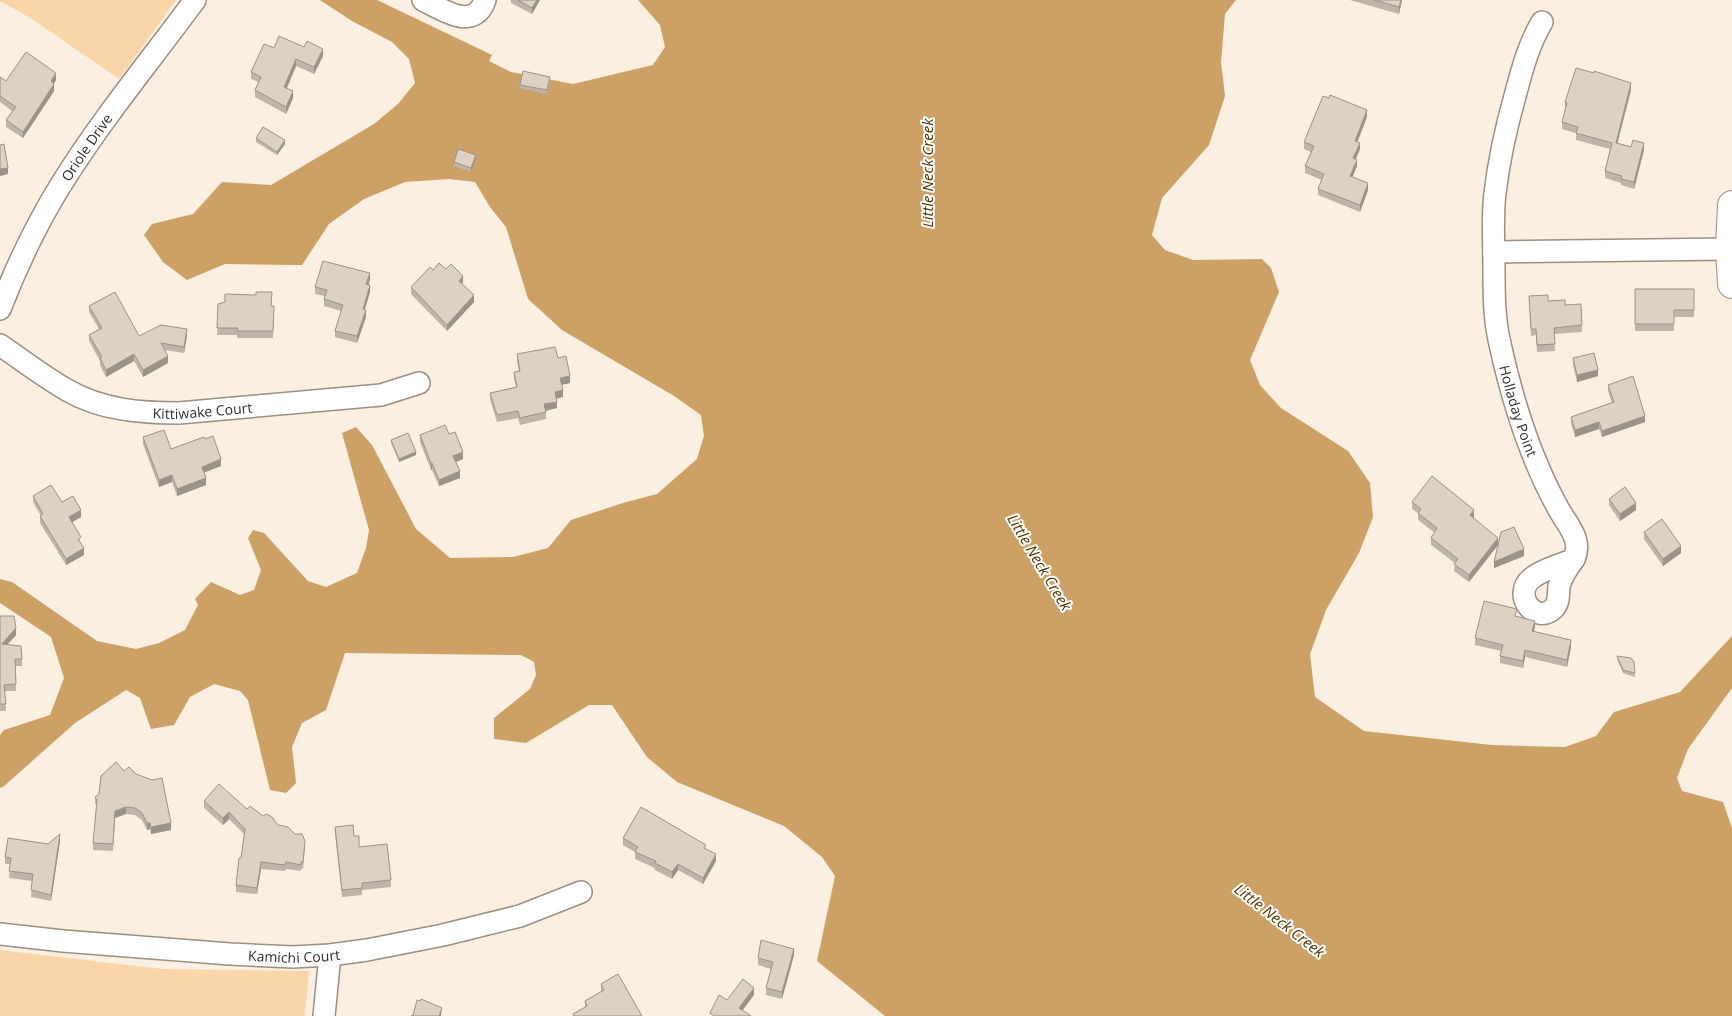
<svg xmlns="http://www.w3.org/2000/svg" width="1732" height="1016" viewBox="0 0 1732 1016" font-family="'Open Sans',sans-serif">
<style>
.green{fill:#f9d5a8}
.water{fill:#cda166}
.lines{fill:none;stroke-linecap:round;stroke-linejoin:round}
.street-casing{stroke:#9a8f82;stroke-width:24}
.secondary-casing{stroke:#9a8f82;stroke-width:30}
.street{stroke:#fff;stroke-width:21}
.secondary{stroke:#fff;stroke-width:28}
.wall{fill:#beb4a8}
.shaded-wall{fill:#9b9288}
.building{fill:#ddd1c3;stroke:#9b9288}
.labels{text-anchor:middle;dominant-baseline:central;stroke-width:4;stroke-linejoin:round;paint-order:stroke}
.street-label{font-size:14px;fill:#322d28;stroke:#fff}
.water-label{font-size:15px;font-style:italic;fill:#513300;stroke:#fff}
</style>
<rect width="100%" height="100%" fill="#faefe0"/>
<path class="green" d="M 0,0 L 176,0 L 119,79 L 32,19 L 0,1 Z
M 0,950 L 162,969 L 309,971 L 305,1016 L 0,1016 Z"/>
<path class="water" d="M 320,0 L 377,0 L 492,55 L 489,61 L 511,72 L 573,84 L 653,65 L 665,47 L 660,25 L 638,0 L 1236,0 L 1225,14 L 1221,62 L 1225,96 L 1209,145 L 1162,198 L 1152,235 L 1165,250 L 1193,260 L 1262,259 L 1271,268 L 1279,292 L 1250,360 L 1260,385 L 1281,408 L 1348,451 L 1370,483 L 1373,517 L 1359,553 L 1326,610 L 1310,654 L 1315,697 L 1364,731 L 1492,745 L 1565,747 L 1596,736 L 1614,712 L 1680,692 L 1732,636 L 1732,688 L 1688,749 L 1677,778 L 1682,791 L 1723,802 L 1732,828 L 1732,1016 L 885,1016 L 817,961 L 835,876 L 822,857 L 784,826 L 677,782 L 647,757 L 612,705 L 589,705 L 526,743 L 494,739 L 494,718 L 530,689 L 536,675 L 534,662 L 521,655 L 345,653 L 326,710 L 302,723 L 292,747 L 296,783 L 286,793 L 270,790 L 248,700 L 240,691 L 214,684 L 190,697 L 174,725 L 151,729 L 140,698 L 126,690 L 75,723 L 3,787 L 0,788 L 0,735 L 4,730 L 50,715 L 64,678 L 51,637 L 0,603 L 0,579 L 12,582 L 97,641 L 136,649 L 159,643 L 185,630 L 198,605 L 195,599 L 211,582 L 240,595 L 254,590 L 261,570 L 248,538 L 253,530 L 264,533 L 308,581 L 326,587 L 357,573 L 366,548 L 369,530 L 342,433 L 356,427 L 372,445 L 416,529 L 450,558 L 513,557 L 548,548 L 571,520 L 623,503 L 657,494 L 697,459 L 704,436 L 701,415 L 674,396 L 562,330 L 528,299 L 506,227 L 490,207 L 475,182 L 449,179 L 405,182 L 364,199 L 329,224 L 302,265 L 225,264 L 187,280 L 163,262 L 144,235 L 152,224 L 193,214 L 222,182 L 271,185 L 374,124 L 398,104 L 415,83 L 409,59 L 392,42 L 352,21 Z"/>
<g class="lines">
<defs>
<g id="street">
<path d="M 423,0 C 443,10 474,32 485,0"/>
<path id="s1" d="M 1542,22 C 1528,46 1522,70 1515,96 C 1506,128 1499,160 1495,193 C 1492,217 1494,244 1494,269 C 1494,294 1494,319 1500,344 C 1512,399 1531,459 1558,508 C 1567,525 1583,539 1574,559"/>
<path d="M 1494,252 L 1730,249"/>
<path id="s2" d="M 0,309 C 17,265 37,223 62,183 C 102,119 150,61 195,0"/>
<path id="s3" d="M 0,345 C 22,360 44,377 67,390 C 101,410 141,413 179,413 L 381,395 L 419,383"/>
<path d="M 1574,559 C 1568,567 1562,575 1559,586 C 1558,593 1560,601 1554,608 C 1536,626 1511,595 1532,578 C 1543,569 1561,565 1574,559 Z"/>
<path id="s4" d="M 0,934 L 63,941 L 230,954 L 293,957 L 330,955 L 367,950 L 443,935 L 520,916 L 581,892"/>
<path d="M 324,1016 L 330,955"/>
</g>
<path id="secondary" d="M 1732,205 L 1730,249 L 1732,284"/>
</defs>
<use href="#street" class="street-casing"/>
<use href="#secondary" class="secondary-casing"/>
<use href="#street" class="street"/>
<use href="#secondary" class="secondary"/>
</g>
<path class="wall" d="M 511,0 L 540,0 L 532,14 L 511,3 Z
M 1350,0 L 1402,0 L 1399,14 Z
M 274,48 L 323,56 L 314,74 L 296,66 L 287,88 L 293,98 L 286,114 L 255,97 L 255,90 L 259,82 L 251,79 L 251,72 Z
M 0,77 L 6,81 L 56,80 L 54,83 L 54,91 L 23,138 L 6,127 L 6,120 L 12,111 L 0,102 Z
M 550,80 L 547,94 L 520,88 L 520,85 Z
M 1631,90 L 1617,143 L 1644,150 L 1634,189 L 1621,185 L 1621,183 L 1605,178 L 1605,171 L 1610,149 L 1576,140 L 1576,133 L 1562,129 L 1562,122 L 1565,109 L 1565,102 Z
M 1367,117 L 1357,142 L 1360,149 L 1356,159 L 1357,166 L 1352,177 L 1368,190 L 1360,212 L 1318,195 L 1318,189 L 1322,180 L 1305,173 L 1305,166 L 1311,152 L 1304,149 L 1304,142 Z
M 256,138 L 285,144 L 277,155 L 256,142 Z
M 476,159 L 471,172 L 454,166 L 454,162 Z
M 446,269 L 463,282 L 462,284 L 474,302 L 447,331 L 411,294 L 411,287 L 433,270 Z
M 370,280 L 368,285 L 370,292 L 364,310 L 366,317 L 357,343 L 335,337 L 335,331 L 341,311 L 324,306 L 324,299 L 325,296 L 315,294 L 315,287 Z
M 1635,289 L 1694,289 L 1694,317 L 1674,317 L 1674,331 L 1635,331 Z
M 1529,296 L 1565,305 L 1582,325 L 1582,332 L 1554,334 L 1555,351 L 1537,352 L 1536,335 L 1531,336 Z
M 218,304 L 274,306 L 273,338 L 237,338 L 237,335 L 217,335 Z
M 89,306 L 139,336 L 187,336 L 184,353 L 165,350 L 168,363 L 143,377 L 134,361 L 106,377 L 100,365 L 100,361 L 89,341 L 89,335 L 99,329 L 89,312 Z
M 517,354 L 558,358 L 570,383 L 561,385 L 563,397 L 556,398 L 557,408 L 546,411 L 546,419 L 520,425 L 518,418 L 497,422 L 490,399 L 490,393 L 516,387 L 514,379 L 514,372 L 519,372 L 517,361 Z
M 1573,358 L 1598,376 L 1577,382 L 1573,365 Z
M 1608,385 L 1645,422 L 1602,437 L 1599,429 L 1575,437 L 1571,423 L 1571,417 L 1612,403 L 1608,391 Z
M 449,434 L 463,459 L 456,462 L 460,478 L 439,486 L 432,470 L 431,470 L 420,442 L 420,435 Z
M 143,437 L 171,449 L 205,439 L 221,466 L 204,473 L 206,485 L 177,496 L 172,482 L 159,487 L 143,444 Z
M 391,440 L 416,455 L 399,462 L 391,443 Z
M 33,496 L 62,502 L 81,517 L 72,522 L 81,543 L 84,555 L 66,565 L 40,523 L 40,516 L 41,516 L 33,502 Z
M 1609,499 L 1636,510 L 1620,521 L 1609,505 Z
M 1412,502 L 1474,517 L 1473,518 L 1498,545 L 1524,556 L 1494,568 L 1498,545 L 1469,582 L 1454,571 L 1455,563 L 1431,545 L 1431,538 L 1435,533 L 1418,520 L 1418,513 L 1412,509 Z
M 1644,532 L 1681,553 L 1663,566 L 1644,539 Z
M 0,616 L 16,635 L 8,644 L 22,659 L 22,666 L 16,666 L 16,691 L 5,691 L 6,711 L 0,711 Z
M 1517,616 L 1535,627 L 1534,631 L 1571,647 L 1567,667 L 1525,657 L 1523,668 L 1500,663 L 1500,656 L 1501,651 L 1475,645 L 1475,638 Z
M 1617,656 L 1635,673 L 1635,677 L 1623,673 L 1617,659 Z
M 101,776 L 171,830 L 151,834 L 150,829 L 147,830 L 142,820 L 135,815 L 126,814 L 115,818 L 113,851 L 93,850 L 93,843 L 97,806 L 95,804 L 95,797 L 99,794 Z
M 204,801 L 247,809 L 263,816 L 278,825 L 305,848 L 303,869 L 301,869 L 301,871 L 286,869 L 285,871 L 261,869 L 257,894 L 236,892 L 236,885 L 245,835 L 229,819 L 223,825 L 204,808 Z
M 335,827 L 354,836 L 359,847 L 391,880 L 391,887 L 362,890 L 362,895 L 342,897 L 335,834 Z
M 623,838 L 706,849 L 716,861 L 703,884 L 678,870 L 672,879 L 655,870 L 655,868 L 635,859 L 635,852 L 623,845 Z
M 60,841 L 51,901 L 31,897 L 32,881 L 9,878 L 10,864 L 5,864 L 5,857 Z
M 794,955 L 782,999 L 766,995 L 766,988 L 771,969 L 758,965 L 758,958 Z
M 601,984 L 642,1016 L 573,1016 L 573,1014 L 585,1007 L 585,1001 L 601,992 Z"/>
<path class="shaded-wall" d="M 537,0 L 540,0 L 532,14 L 532,8 Z
M 1401,0 L 1402,0 L 1399,14 L 1399,7 Z
M 323,49 L 323,56 L 314,74 L 314,67 Z
M 296,59 L 296,66 L 284,94 L 284,87 Z
M 56,73 L 56,80 L 51,88 L 51,81 Z
M 1631,83 L 1631,90 L 1616,149 L 1616,143 Z
M 54,84 L 54,91 L 23,138 L 23,132 Z
M 293,91 L 293,98 L 286,114 L 286,107 Z
M 1367,110 L 1367,117 L 1355,148 L 1355,141 Z
M 285,140 L 285,144 L 277,155 L 277,152 Z
M 1360,143 L 1360,149 L 1353,165 L 1353,158 Z
M 1644,143 L 1644,150 L 1634,189 L 1634,182 Z
M 476,155 L 476,159 L 471,172 L 471,168 Z
M 1357,160 L 1357,166 L 1350,183 L 1350,176 Z
M 8,168 L 8,174 L 0,176 L 0,169 Z
M 1368,183 L 1368,190 L 1360,212 L 1360,205 Z
M 370,273 L 370,280 L 366,291 L 366,284 Z
M 463,276 L 463,282 L 459,288 L 459,281 Z
M 370,285 L 370,292 L 363,316 L 363,309 Z
M 474,295 L 474,302 L 447,331 L 447,325 Z
M 366,310 L 366,317 L 357,343 L 357,336 Z
M 187,329 L 187,336 L 184,353 L 184,347 Z
M 134,354 L 134,361 L 106,377 L 106,370 Z
M 168,356 L 168,363 L 143,377 L 143,370 Z
M 1598,370 L 1598,376 L 1577,382 L 1577,375 Z
M 570,376 L 570,383 L 560,385 L 560,378 Z
M 563,390 L 563,397 L 555,399 L 555,392 Z
M 557,402 L 557,408 L 544,411 L 544,404 Z
M 1645,416 L 1645,422 L 1602,437 L 1602,431 Z
M 1599,422 L 1599,429 L 1575,437 L 1575,430 Z
M 416,452 L 416,455 L 399,462 L 399,459 Z
M 463,452 L 463,459 L 453,463 L 453,456 Z
M 221,459 L 221,466 L 202,473 L 202,467 Z
M 431,463 L 432,463 L 432,470 L 431,470 Z
M 460,471 L 460,478 L 439,486 L 439,480 Z
M 172,475 L 172,482 L 159,487 L 159,480 Z
M 206,478 L 206,485 L 177,496 L 177,489 Z
M 1636,503 L 1636,510 L 1620,521 L 1620,514 Z
M 81,510 L 81,517 L 69,524 L 69,517 Z
M 1474,510 L 1474,517 L 1470,522 L 1470,515 Z
M 1498,538 L 1498,545 L 1469,582 L 1469,575 Z
M 1681,546 L 1681,553 L 1663,566 L 1663,559 Z
M 84,548 L 84,555 L 66,565 L 66,559 Z
M 1524,549 L 1524,556 L 1494,568 L 1494,562 Z
M 1535,621 L 1535,627 L 1532,638 L 1532,631 Z
M 16,628 L 16,635 L 2,650 L 2,644 Z
M 1571,640 L 1571,647 L 1567,667 L 1567,660 Z
M 1525,650 L 1525,657 L 1523,668 L 1523,661 Z
M 126,807 L 126,814 L 115,818 L 113,851 L 115,811 Z
M 229,812 L 229,819 L 223,825 L 223,818 Z
M 147,823 L 150,823 L 150,829 L 147,830 Z
M 171,823 L 171,830 L 151,834 L 151,827 Z
M 60,834 L 60,841 L 51,901 L 51,895 Z
M 716,854 L 716,861 L 703,884 L 703,878 Z
M 261,862 L 261,869 L 257,894 L 257,888 Z
M 678,864 L 678,870 L 672,879 L 672,872 Z
M 794,949 L 794,955 L 782,999 L 782,992 Z
M 754,988 L 754,995 L 739,1015 L 739,1008 Z
M 442,1008 L 441,1016 L 439,1016 Z"/>
<path class="building" d="M 518,0 L 537,0 L 532,8 Z
M 1374,0 L 1401,0 L 1399,7 Z
M 279,36 L 304,47 L 307,41 L 323,49 L 314,67 L 296,59 L 284,87 L 293,91 L 286,107 L 255,90 L 261,77 L 251,72 L 264,44 L 274,48 Z
M 26,52 L 56,73 L 51,81 L 54,84 L 23,132 L 6,120 L 16,107 L 0,96 L 0,77 L 6,81 Z
M 1576,68 L 1594,73 L 1594,71 L 1631,83 L 1616,143 L 1631,147 L 1633,140 L 1644,143 L 1634,182 L 1621,179 L 1622,176 L 1605,171 L 1612,143 L 1576,133 L 1578,127 L 1562,122 L 1567,103 L 1565,102 Z
M 523,71 L 550,77 L 547,90 L 520,85 Z
M 1330,95 L 1367,110 L 1355,141 L 1360,143 L 1353,158 L 1357,160 L 1350,176 L 1368,183 L 1360,205 L 1318,189 L 1324,174 L 1305,166 L 1314,146 L 1304,142 L 1323,96 L 1329,98 Z
M 263,127 L 285,140 L 277,152 L 256,138 Z
M 4,144 L 8,168 L 0,169 L 0,145 Z
M 458,149 L 476,155 L 471,168 L 454,162 Z
M 323,261 L 370,273 L 366,284 L 370,285 L 363,309 L 366,310 L 357,336 L 335,331 L 343,305 L 324,299 L 327,290 L 315,287 Z
M 439,263 L 446,269 L 451,264 L 463,276 L 459,281 L 474,295 L 447,325 L 411,287 L 430,267 L 433,270 Z
M 1635,289 L 1694,289 L 1694,310 L 1674,310 L 1674,324 L 1635,324 Z
M 115,292 L 139,336 L 161,325 L 187,329 L 184,347 L 161,343 L 168,356 L 143,370 L 134,354 L 106,370 L 100,358 L 102,357 L 89,335 L 102,328 L 89,306 Z
M 256,292 L 272,292 L 271,306 L 274,306 L 273,331 L 237,331 L 238,328 L 217,328 L 218,304 L 225,302 L 225,294 L 256,295 Z
M 1548,295 L 1548,301 L 1565,300 L 1565,305 L 1581,304 L 1582,325 L 1554,328 L 1555,344 L 1537,345 L 1536,329 L 1531,329 L 1529,296 Z
M 555,347 L 558,358 L 566,356 L 570,376 L 560,378 L 563,390 L 555,392 L 557,402 L 544,404 L 546,412 L 520,418 L 518,411 L 497,415 L 490,393 L 517,387 L 514,372 L 520,371 L 517,354 Z
M 1594,353 L 1598,370 L 1577,375 L 1573,358 Z
M 1633,376 L 1645,416 L 1602,431 L 1599,422 L 1575,430 L 1571,417 L 1614,402 L 1608,385 Z
M 445,425 L 449,434 L 455,432 L 463,452 L 453,456 L 460,471 L 439,480 L 432,463 L 431,463 L 420,435 Z
M 164,430 L 171,449 L 204,437 L 205,439 L 213,436 L 221,459 L 202,467 L 206,478 L 177,489 L 172,475 L 159,480 L 143,437 Z
M 408,433 L 416,452 L 399,459 L 391,440 Z
M 1432,476 L 1474,510 L 1470,515 L 1498,538 L 1469,575 L 1454,564 L 1458,559 L 1431,538 L 1437,528 L 1418,513 L 1421,509 L 1412,502 Z
M 51,485 L 62,502 L 73,496 L 81,510 L 69,517 L 81,537 L 78,539 L 84,548 L 66,559 L 40,516 L 43,514 L 33,496 Z
M 1625,487 L 1636,503 L 1620,514 L 1609,499 Z
M 1662,519 L 1681,546 L 1663,559 L 1644,532 Z
M 1514,527 L 1524,549 L 1494,562 L 1501,532 Z
M 1484,601 L 1517,609 L 1515,616 L 1535,621 L 1532,631 L 1571,640 L 1567,660 L 1525,650 L 1523,661 L 1500,656 L 1503,645 L 1475,638 Z
M 0,616 L 14,616 L 16,628 L 2,644 L 21,646 L 22,659 L 15,659 L 16,684 L 4,685 L 6,704 L 0,704 Z
M 1617,656 L 1631,658 L 1634,662 L 1635,673 L 1623,670 Z
M 116,762 L 124,771 L 129,767 L 136,774 L 152,780 L 162,778 L 171,823 L 151,827 L 150,823 L 147,823 L 142,813 L 135,808 L 126,807 L 115,811 L 113,844 L 93,843 L 97,800 L 95,797 L 99,794 L 101,776 Z
M 219,784 L 247,809 L 250,806 L 263,816 L 267,814 L 272,817 L 278,825 L 288,827 L 295,834 L 302,834 L 305,841 L 303,863 L 301,862 L 301,865 L 286,862 L 285,865 L 261,862 L 257,888 L 236,885 L 239,858 L 241,858 L 245,829 L 229,812 L 223,818 L 204,801 Z
M 641,807 L 706,845 L 704,848 L 716,854 L 703,878 L 678,864 L 672,872 L 655,863 L 656,861 L 635,852 L 638,847 L 623,838 Z
M 353,825 L 354,836 L 359,836 L 359,847 L 387,844 L 391,880 L 362,883 L 362,888 L 342,890 L 335,827 Z
M 60,834 L 51,895 L 31,890 L 33,874 L 9,871 L 11,858 L 5,857 L 8,838 L 48,844 Z
M 761,940 L 794,949 L 782,992 L 766,988 L 773,962 L 758,958 Z
M 618,974 L 642,1016 L 574,1016 L 573,1014 L 587,1006 L 585,1001 L 604,990 L 601,984 Z
M 743,979 L 754,988 L 739,1008 L 751,1016 L 714,1016 L 710,1013 L 719,995 L 727,1000 Z
M 421,999 L 442,1008 L 439,1016 L 411,1016 L 413,1015 L 417,1000 L 420,1001 Z"/>
<g class="labels">
<g class="street-label">
<text stroke="none"><textPath href="#s2" startOffset="184">Oriole Drive</textPath></text>
<text stroke="none"><textPath href="#s3" startOffset="220">Kittiwake Court</textPath></text>
<text stroke="none"><textPath href="#s1" startOffset="399">Holladay Point</textPath></text>
<text stroke="none"><textPath href="#s4" startOffset="295">Kamichi Court</textPath></text>
</g>
<g class="water-label">
<text transform="translate(927 173) rotate(-90)">Little Neck Creek</text>
<text transform="translate(1040 562) rotate(59)">Little Neck Creek</text>
<text transform="translate(1280 920) rotate(38)">Little Neck Creek</text>
</g>
</g>
</svg>
